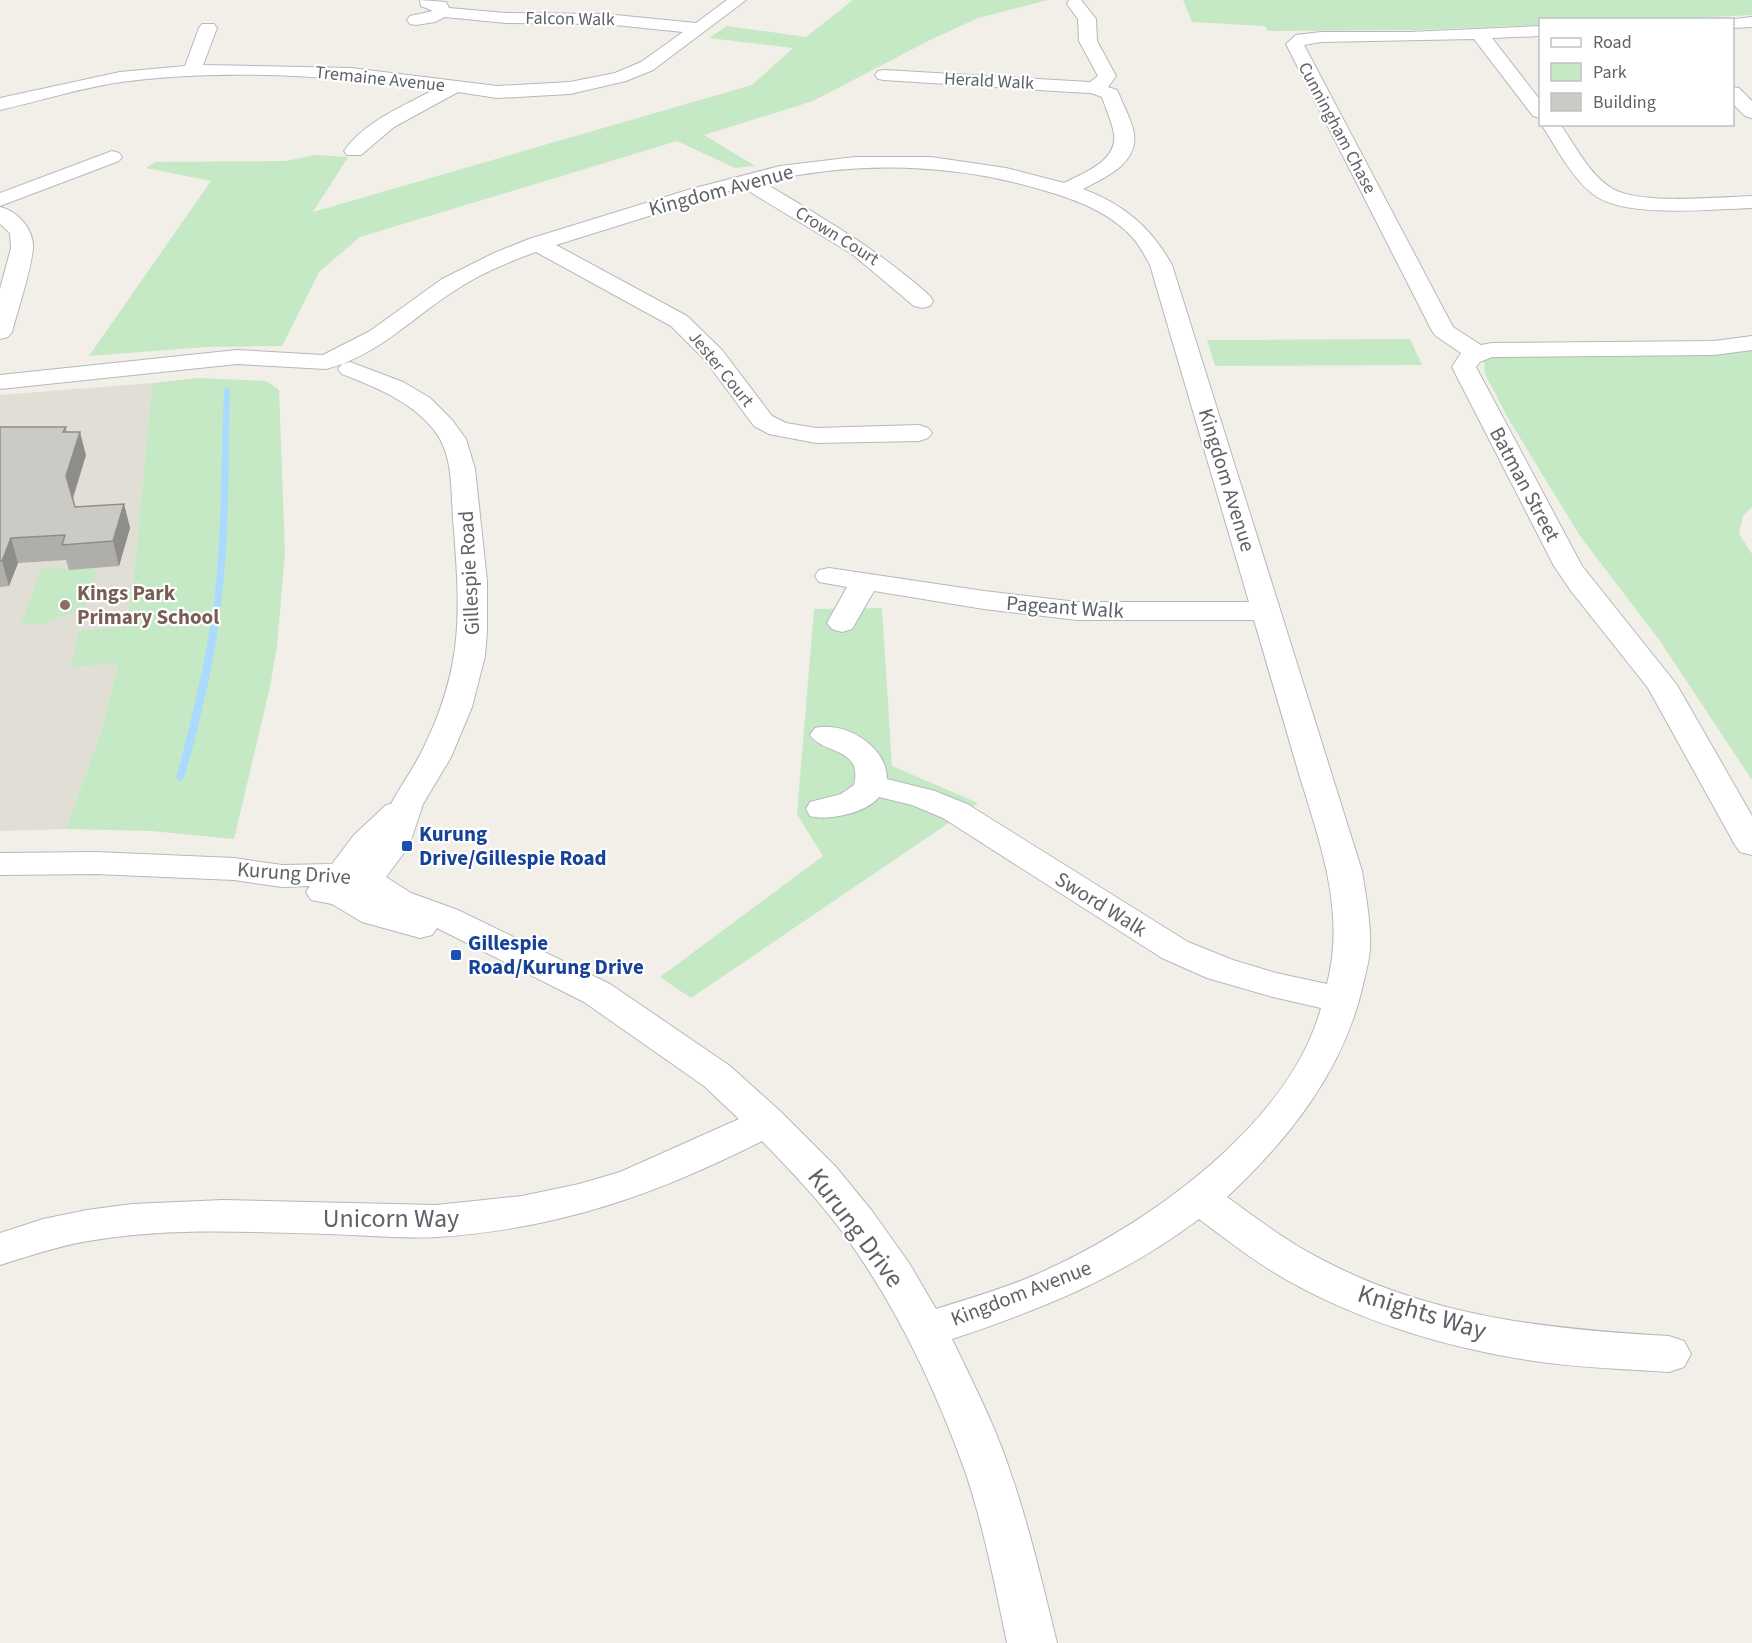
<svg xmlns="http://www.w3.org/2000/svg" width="1752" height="1643" viewBox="0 0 1752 1643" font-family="'Source Sans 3',sans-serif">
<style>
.education{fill:#e1ded6}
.green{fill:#c5e8c5}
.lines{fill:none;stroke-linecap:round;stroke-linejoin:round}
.stream{fill:#aadaff;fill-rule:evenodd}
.minor-casing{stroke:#b5b8bc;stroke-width:2}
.minor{fill:#fff;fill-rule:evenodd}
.wall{fill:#afaea9}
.shaded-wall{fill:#8f8d8a}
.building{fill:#cccac5;stroke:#8f8d8a;stroke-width:1.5}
.education-dot{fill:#8d6e63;stroke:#fff;stroke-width:2}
.transit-dot{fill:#1a4fb4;stroke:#fff;stroke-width:2}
.labels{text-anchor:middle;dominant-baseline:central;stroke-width:4.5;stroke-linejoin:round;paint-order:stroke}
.far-street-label{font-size:18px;fill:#5f6368;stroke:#fff}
.street-label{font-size:21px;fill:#5f6368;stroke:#fff}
.education-label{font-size:21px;font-weight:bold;fill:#785e54;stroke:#fff;text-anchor:start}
.transit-label{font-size:21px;font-weight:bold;fill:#164399;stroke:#fff;text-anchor:start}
.near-street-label{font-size:26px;fill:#5f6368;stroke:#fff}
</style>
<rect width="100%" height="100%" fill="#f1efe8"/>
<path class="education" d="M 152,383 L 133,584 L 118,662 L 100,734 L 66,829 L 0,831 L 0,395 Z"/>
<path class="green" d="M 853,0 L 1048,0 L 978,18 L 930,40 L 813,101 L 704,135 L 755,166 L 735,168 L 677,141 L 360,237 L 319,272 L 282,346 L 206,347 L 89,356 L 211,181 L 146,168 L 155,162 L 287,161 L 314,155 L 348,157 L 313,212 L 752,85 L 793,48 L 709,38 L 727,26 L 806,37 Z
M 1183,0 L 1752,0 L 1752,15 L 1653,20 L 1540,20 L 1540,25 L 1416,30 L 1268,31 L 1265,26 L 1192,22 Z
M 1410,339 L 1422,365 L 1215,366 L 1207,340 Z
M 1752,346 L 1752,507 L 1743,516 L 1739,534 L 1752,554 L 1752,780 L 1660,641 L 1580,536 L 1509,420 L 1485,374 L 1484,361 L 1496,357 Z
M 199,378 L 266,381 L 279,390 L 285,553 L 277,645 L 270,687 L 234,839 L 152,831 L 66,829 L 100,734 L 118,663 L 71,667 L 79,631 L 125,626 L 133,584 L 152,383 Z
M 69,568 L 69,570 L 98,568 L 85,607 L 42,624 L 21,625 L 41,569 Z
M 882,608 L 892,766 L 978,803 L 691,998 L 660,977 L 823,856 L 797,814 L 814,609 Z"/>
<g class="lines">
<path class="stream" d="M 227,387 L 230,389 C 228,458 230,526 222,595 C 216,657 201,718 184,778 L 180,781 L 176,778 C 192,718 207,657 215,595 C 222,526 221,458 224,389 Z"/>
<defs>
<path id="minor" d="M 420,0 L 446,2 L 449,8 L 506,13 L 605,14 L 696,23 L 727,0 L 746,0 L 653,70 L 626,81 L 570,94 L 497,98 L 458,92 L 394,127 L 361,155 L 347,155 L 344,151 C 365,121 404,106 435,89 C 332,76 224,68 121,82 C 80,88 40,101 0,110 L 0,98 L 120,72 L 185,66 L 199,28 L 202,24 L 214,24 L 217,28 L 203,65 L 351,68 L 497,86 L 570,82 L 615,73 L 641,62 L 683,32 L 605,24 L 506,23 L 445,17 L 435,22 L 416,25 L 410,24 L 407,20 L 410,16 L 433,11 L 421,6 Z
M 1069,0 L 1081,0 L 1096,19 L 1097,41 L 1116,76 L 1108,87 L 1117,90 L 1119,94 C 1124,107 1132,121 1134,134 C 1138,164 1104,178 1083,189 C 1123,204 1151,227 1172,265 L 1362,871 C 1366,897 1371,922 1370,949 C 1369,962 1365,976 1362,989 C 1342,1072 1289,1139 1227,1197 C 1256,1218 1285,1240 1317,1257 C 1428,1317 1546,1329 1669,1336 L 1684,1341 L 1691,1354 L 1684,1367 L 1669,1372 C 1626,1369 1584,1368 1541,1362 C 1454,1350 1362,1323 1285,1279 C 1255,1262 1227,1240 1199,1219 C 1122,1277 1042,1309 952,1339 C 973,1383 996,1427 1011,1474 C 1030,1529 1043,1586 1057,1643 L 1007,1643 C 995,1586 984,1527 965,1471 C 935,1387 896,1305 843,1233 C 819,1200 791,1171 762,1141 C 655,1195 558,1229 437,1237 C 401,1239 364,1235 328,1234 C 248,1232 167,1227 88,1241 C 58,1246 29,1256 0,1265 L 0,1233 L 43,1219 L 87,1210 L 132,1204 L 223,1200 L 436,1205 L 522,1196 L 579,1184 L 620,1172 L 739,1119 L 704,1086 L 584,1002 L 437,928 L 432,935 L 420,938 L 362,922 L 332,904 L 311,900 L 306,892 L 310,886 L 282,887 L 234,880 L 96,874 L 0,875 L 0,853 L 96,852 L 234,858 L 282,865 L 332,864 L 354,835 L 386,805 L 391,804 C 401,785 414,768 423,749 C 465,664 460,608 453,518 C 451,488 453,454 434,430 C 411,401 375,387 342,374 L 338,369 L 342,364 L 350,362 L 403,382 L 430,398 L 452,420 L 466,439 L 475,469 L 487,581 L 487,631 L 485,656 L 472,707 L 451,757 L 423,804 L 409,846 L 386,877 L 411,893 L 458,910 L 610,984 L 730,1066 L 781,1112 L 836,1167 L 872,1211 L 909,1263 L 936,1309 C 970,1298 1003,1289 1035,1275 C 1142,1229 1289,1126 1321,1008 L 1273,997 L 1207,978 L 1162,958 L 943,818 L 912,805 L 879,797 C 866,813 829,821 810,816 L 806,809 L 810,802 L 841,794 L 854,785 C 863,747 824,755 810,735 L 815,728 C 845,721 887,746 887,779 L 935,791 L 967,804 L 1188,942 L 1233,960 L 1276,973 L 1327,984 C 1346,912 1320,843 1299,774 C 1284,722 1269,671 1254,620 L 1077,620 L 984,609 L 874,591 L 852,629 L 842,632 L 832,629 L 827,623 L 847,587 L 819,582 L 815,576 L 819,570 L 829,568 L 984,591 L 1077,602 L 1249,602 L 1150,265 C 1145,256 1140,246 1133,238 C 1111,213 1077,200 1046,191 C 955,163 856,160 763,182 C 821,217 879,250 930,296 L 933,301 L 930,306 L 922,308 L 914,306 L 852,254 L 742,187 L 556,245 L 687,316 L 722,350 L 772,416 L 786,423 L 816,428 L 919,425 L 928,428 L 932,433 L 928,438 L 919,441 L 816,443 L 769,434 L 754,426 L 705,360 L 671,326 L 536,252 C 505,263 475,276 448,295 C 408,322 374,357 326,369 L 237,364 L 0,389 L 0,375 L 237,350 L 323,355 L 370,331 L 442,279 L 494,253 L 529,239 L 691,189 L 780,166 L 855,157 L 931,157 L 1006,168 L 1064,183 C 1083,173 1118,161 1114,134 C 1112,122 1106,109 1102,97 L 1091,93 L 1071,92 L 884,80 L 878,79 L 875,75 L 878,71 L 884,70 L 1090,82 L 1098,76 L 1079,41 L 1078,19 L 1067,4 Z
M 1752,17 L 1752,27 L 1732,28 L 1732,20 L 1726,20 Z
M 1540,26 L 1540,36 L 1492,38 L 1540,100 L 1540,118 L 1533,116 L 1474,39 L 1321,42 L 1304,45 L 1453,327 L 1481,345 L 1492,343 L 1714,341 L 1752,336 L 1752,350 L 1714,355 L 1492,357 L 1480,362 L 1476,367 L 1582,566 L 1677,685 L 1752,816 L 1752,855 L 1740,852 L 1735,845 L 1648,688 L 1571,591 L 1554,566 L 1452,367 L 1461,353 L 1436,336 L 1432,331 L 1286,44 L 1296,35 L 1321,32 L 1409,32 Z
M 1732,87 L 1739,88 L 1752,101 L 1752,118 L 1745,116 L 1732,103 Z
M 1541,124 L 1560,124 C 1575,145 1590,176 1613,189 C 1642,205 1718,197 1752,196 L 1752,208 C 1712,209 1631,218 1597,197 C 1573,181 1557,148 1541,124 Z
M 112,151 L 119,153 L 122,157 L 119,161 L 0,206 L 0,193 Z
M 0,207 C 18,211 34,230 33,248 C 31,271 18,309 12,332 L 8,337 L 0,339 L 0,289 L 11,248 L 10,233 L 0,224 Z"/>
</defs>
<use href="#minor" class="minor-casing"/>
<use href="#minor" class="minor"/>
</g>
<path class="wall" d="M 0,427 L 66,427 L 67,432 L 86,455 L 73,499 L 75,507 L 124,504 L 130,528 L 119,566 L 69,570 L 66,560 L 18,563 L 9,586 L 0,587 Z"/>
<path class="shaded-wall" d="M 80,432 L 86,455 L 72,500 L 66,476 Z
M 124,504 L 130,528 L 119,566 L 113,541 Z
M 11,538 L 18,563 L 9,586 L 2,561 Z"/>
<path class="building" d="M 0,427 L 66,427 L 63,432 L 80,432 L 66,476 L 75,507 L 124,504 L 113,541 L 62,545 L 65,535 L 11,538 L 2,561 L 0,561 Z"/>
<circle class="education-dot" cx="65" cy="605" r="6"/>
<g class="transit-dot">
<rect x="401" y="840" width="12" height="12" rx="3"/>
<rect x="450" y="949" width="12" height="12" rx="3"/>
</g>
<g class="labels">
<g class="far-street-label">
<text transform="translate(570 19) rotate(1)">Falcon Walk</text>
<text transform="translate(380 79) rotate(6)">Tremaine Avenue</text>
<text transform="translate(989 81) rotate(3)">Herald Walk</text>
<text transform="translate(1337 128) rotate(62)">Cunningham Chase</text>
<text transform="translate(837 236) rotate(32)">Crown Court</text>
<text transform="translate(721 369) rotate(51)">Jester Court</text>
</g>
<g class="street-label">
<text transform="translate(721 190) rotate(-15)">Kingdom Avenue</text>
<text transform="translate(1227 480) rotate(73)">Kingdom Avenue</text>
<text transform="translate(1525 484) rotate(62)">Batman Street</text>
<text transform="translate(469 573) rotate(-93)">Gillespie Road</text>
<text transform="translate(1065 607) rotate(4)">Pageant Walk</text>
<text transform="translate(294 873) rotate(4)">Kurung Drive</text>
<text transform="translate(1101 904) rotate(32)">Sword Walk</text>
<text transform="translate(1021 1293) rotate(-21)">Kingdom Avenue</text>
</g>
<g class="education-label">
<text x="77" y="593">Kings Park<tspan x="77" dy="24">Primary School</tspan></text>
</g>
<g class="transit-label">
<text x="419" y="834">Kurung<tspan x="419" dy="24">Drive/Gillespie Road</tspan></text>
<text x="468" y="943">Gillespie<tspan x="468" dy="24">Road/Kurung Drive</tspan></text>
</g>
<g class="near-street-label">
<text x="391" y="1218">Unicorn Way</text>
<text transform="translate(856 1228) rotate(53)">Kurung Drive</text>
<text transform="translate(1422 1312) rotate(17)">Knights Way</text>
</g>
</g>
<rect x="1539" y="18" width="195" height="108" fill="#ffffff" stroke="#bfc1c3" stroke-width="1.5"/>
<rect x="1551" y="38" width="30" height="9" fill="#ffffff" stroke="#bfc1c3" stroke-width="1.5"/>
<text x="1593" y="48" font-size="18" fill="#5f6368">Road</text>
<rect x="1551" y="63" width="30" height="18" fill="#c5e8c5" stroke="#bfc1c3" stroke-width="1.5"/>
<text x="1593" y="78" font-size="18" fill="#5f6368">Park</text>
<rect x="1551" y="93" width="30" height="18" fill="#cccac5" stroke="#bfc1c3" stroke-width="1.5"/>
<text x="1593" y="108" font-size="18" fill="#5f6368">Building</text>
</svg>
